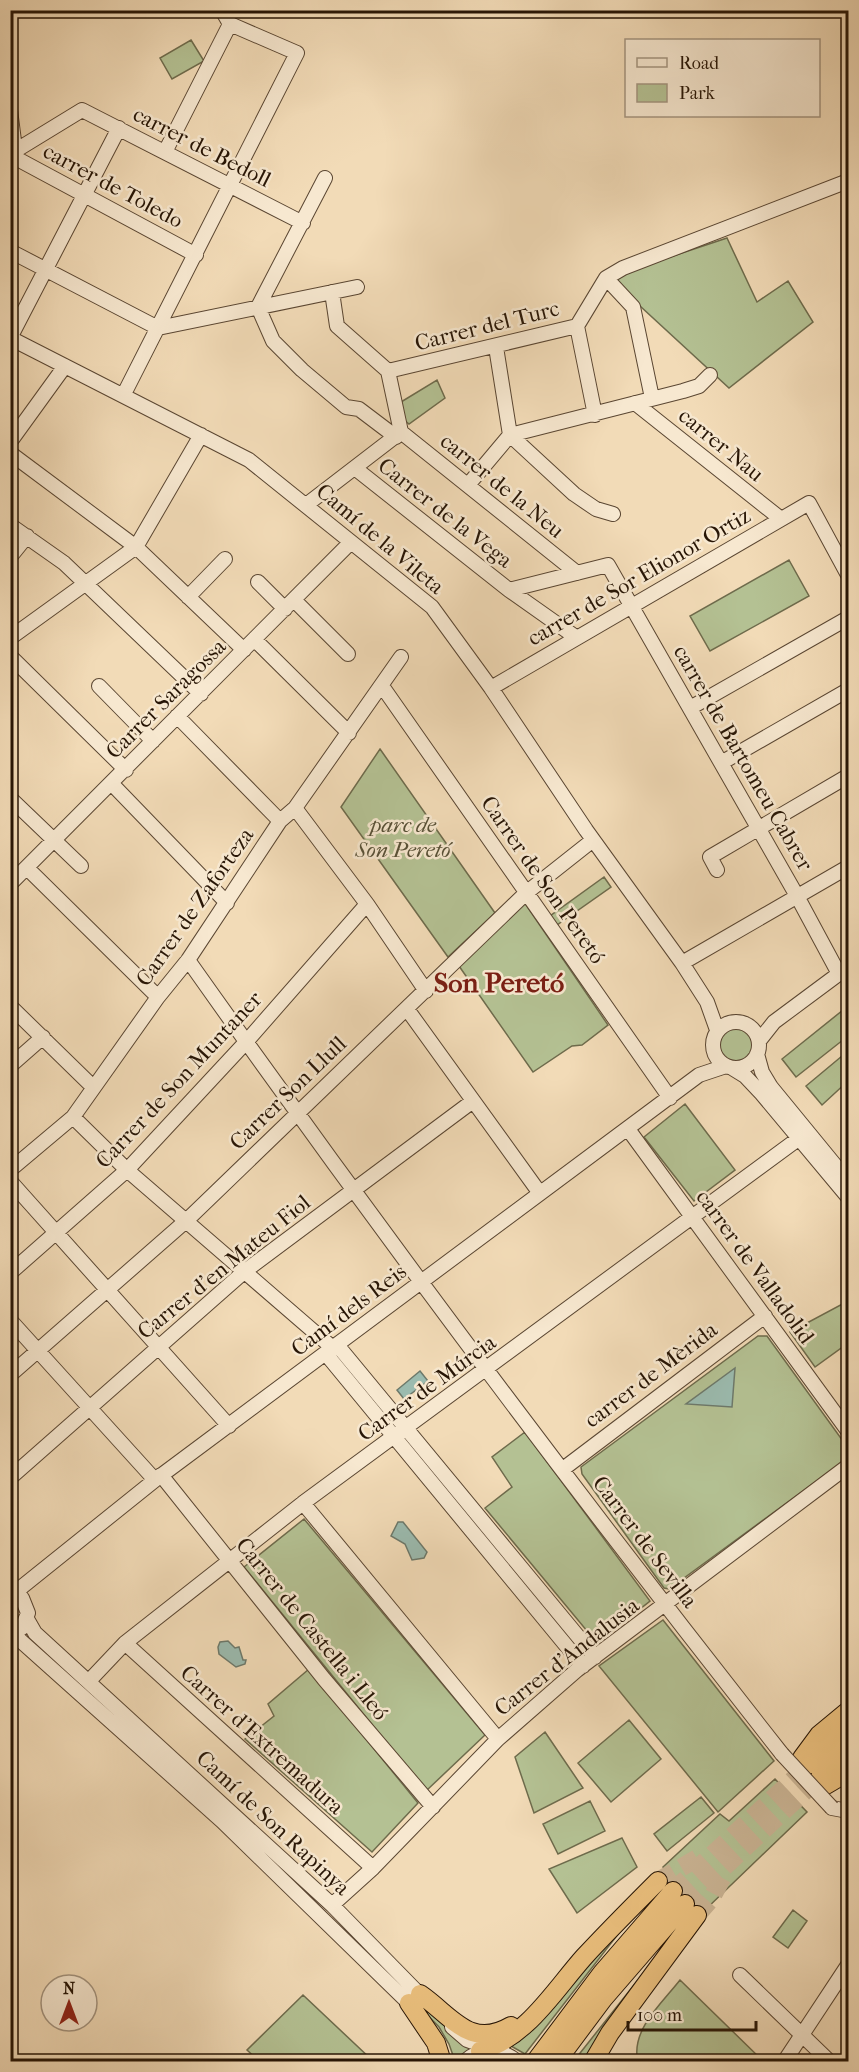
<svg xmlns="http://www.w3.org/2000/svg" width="859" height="2072" viewBox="0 0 859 2072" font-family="'IM FELL French Canon',serif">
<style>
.green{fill:#b4c193;stroke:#6e6b4c;stroke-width:1.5}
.water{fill:#9bbbaf;stroke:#6d796b;stroke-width:1.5}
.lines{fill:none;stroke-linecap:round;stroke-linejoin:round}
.highway-tunnel{stroke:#c9b393;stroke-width:18;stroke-dasharray:18 9;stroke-linecap:butt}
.minor-casing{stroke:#5a4632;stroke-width:16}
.highway-casing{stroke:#271505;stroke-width:20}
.minor{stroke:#f7e8d0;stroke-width:14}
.highway{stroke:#e9be7c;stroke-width:18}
.minor-bridge-casing{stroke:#5a4632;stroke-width:16;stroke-linecap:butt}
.minor-bridge{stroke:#f7e8d0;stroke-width:14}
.labels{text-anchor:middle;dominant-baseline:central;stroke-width:5;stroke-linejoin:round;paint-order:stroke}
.street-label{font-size:22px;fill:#271505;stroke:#f7e8d0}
.park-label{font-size:22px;font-style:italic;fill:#585137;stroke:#f7e8d0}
.district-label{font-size:28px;font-weight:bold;fill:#7a1f14;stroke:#f7e8d0}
</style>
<rect width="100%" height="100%" fill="#f2dbb7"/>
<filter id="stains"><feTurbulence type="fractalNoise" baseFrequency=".00333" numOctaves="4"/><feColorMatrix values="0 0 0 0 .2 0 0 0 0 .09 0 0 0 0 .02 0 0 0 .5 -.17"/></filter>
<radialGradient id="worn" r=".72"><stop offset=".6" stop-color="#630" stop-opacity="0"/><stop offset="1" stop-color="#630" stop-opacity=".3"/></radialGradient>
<path class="green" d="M 191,40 L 204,61 L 172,79 L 160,58 Z
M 727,238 L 757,302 L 788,281 L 813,322 L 729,388 L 614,282 L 616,275 Z
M 437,380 L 445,398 L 409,424 L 403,419 L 401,402 Z
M 789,560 L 809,596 L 710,651 L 690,616 Z
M 380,749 L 495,913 L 448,957 L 341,807 Z
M 604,877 L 611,887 L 557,925 L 550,916 Z
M 524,902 L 608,1025 L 582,1045 L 572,1046 L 533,1072 L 459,966 Z
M 848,1006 L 848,1036 L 796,1077 L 782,1059 Z
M717 1043a19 19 0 1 1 38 0a19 19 0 1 1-38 0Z
M 848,1051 L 848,1081 L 822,1105 L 806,1086 Z
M 685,1104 L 735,1170 L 694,1201 L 644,1137 Z
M 848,1301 L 848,1343 L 815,1367 L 790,1332 Z
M 758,1336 L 767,1336 L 848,1448 L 848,1458 L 669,1589 L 664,1588 L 582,1474 L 581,1467 Z
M 525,1432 L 650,1601 L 597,1643 L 485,1508 L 512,1487 L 492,1457 Z
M 304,1519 L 485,1735 L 426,1791 L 244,1567 Z
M 663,1620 L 774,1761 L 718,1812 L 599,1666 Z
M 309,1669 L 418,1803 L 372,1852 L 245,1739 L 274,1716 L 268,1704 Z
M 629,1720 L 661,1759 L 611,1802 L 578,1763 Z
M 545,1732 L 583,1788 L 534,1813 L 515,1757 Z
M 775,1779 L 807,1812 L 704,1911 L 663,1867 L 720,1814 L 729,1821 Z
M 701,1797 L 714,1813 L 667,1851 L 654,1834 Z
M 590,1801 L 605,1831 L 558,1854 L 543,1824 Z
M 622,1838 L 637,1867 L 577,1913 L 549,1869 Z
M 793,1910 L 807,1921 L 788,1948 L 773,1937 Z
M 629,1920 L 525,2054 L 511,2046 Z
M 343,1929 L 363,1948 L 369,1950 L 474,2049 L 455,2061 L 449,2044 L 439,2027 Z
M 653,1961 L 589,2061 L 573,2062 Z
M 680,1980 L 763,2061 L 632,2061 L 637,2056 C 634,2027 663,2002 680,1980 Z
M 303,1995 L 373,2061 L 259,2061 L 247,2050 Z"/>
<path class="water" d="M 735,1368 L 732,1407 L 686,1404 Z
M 420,1371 L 428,1381 L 404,1399 L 397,1390 Z
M 398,1522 L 403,1522 L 427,1552 L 424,1558 L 412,1560 L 405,1544 L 391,1536 Z
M 228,1641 L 235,1648 L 239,1647 L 243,1660 L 246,1660 L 245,1664 L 236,1667 L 219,1654 L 218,1647 L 220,1642 Z"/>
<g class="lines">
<path class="highway-tunnel" d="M 658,1881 L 701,1856
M 673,1891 L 810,1764
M 685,1904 L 820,1777
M 697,1915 L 711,1899 L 725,1873"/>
<defs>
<path id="minor" d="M 222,10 L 230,24
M 10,110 L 14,141 L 10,154
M 165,152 L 230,24
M 10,154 L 82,110 L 303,223
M 10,155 L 196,255
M 10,251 L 158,328 L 357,287
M 606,278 L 633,307 L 652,398
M 332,292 L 337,326 L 388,371 L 401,432
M 258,307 L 273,341 L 302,370 L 346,407 L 359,409 L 396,437
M 258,307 L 325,178
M 577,326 L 595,415
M 10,338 L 249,460 L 432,607 L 491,688 L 586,830 L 682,963 L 707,1002 L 717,1030
M 10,338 L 119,128
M 496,347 L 510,435 L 574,494 L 596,509 L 613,514
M 388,371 L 577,326 L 606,278 L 623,268 L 848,181
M 124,394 L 297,53 L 230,24
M 635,403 L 781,519
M 401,432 L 577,573
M 10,442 L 65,366
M 10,453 L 136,547 L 244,650
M 356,469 L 509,590 L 577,638
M 468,485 L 510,435 L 683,391 L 699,386 L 710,375
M 306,505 L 401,432
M 10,525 L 64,563 L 201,694
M 10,557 L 27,536
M 258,582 L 285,609
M 509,590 L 608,565 L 797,896 L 839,974
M 188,597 L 225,559
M 294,600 L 348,654
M 10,638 L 136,547 L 201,435
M 255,640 L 349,733
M 10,656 L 126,770
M 99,686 L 153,741
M 382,686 L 670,1098
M 491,688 L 809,503 L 848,575
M 690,708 L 848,618
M 177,716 L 280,821
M 721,763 L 848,690
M 112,784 L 227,903
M 10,798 L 81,866
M 295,808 L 367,904 L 426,991
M 28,869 L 158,997
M 717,870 L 710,857 L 848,776
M 10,884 L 350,543
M 188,960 C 379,1230 577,1494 782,1754
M 682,963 L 848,867
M 10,1006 L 92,1086
M 407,1009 L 539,1192
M713 1045a23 23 0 1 1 46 0a23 23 0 1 1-46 0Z
M 759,1041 L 774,1022 L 848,967
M 757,1054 L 762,1072 L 771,1087 L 848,1181
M 10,1066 L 43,1037
M 732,1068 L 745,1076 L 762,1094 L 848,1197
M 73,1117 L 127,1170 L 334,1349
M 628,1129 L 848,1431
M 10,1170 L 73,1117 L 158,997 L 188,960 L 280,821 L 295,808 L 401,657
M 10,1181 L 229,1426
M 10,1273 L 127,1170 L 246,1042 L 367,904
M 10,1320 L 155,1480
M 338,1346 L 595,1657
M 326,1354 L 583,1666
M 10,1375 L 187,1220 L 526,893 L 593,840
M 563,1469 L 765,1316
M 161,1475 L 324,1679 L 433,1807
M 10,1478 L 245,1271 L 473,1101
M 303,1503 L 498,1739
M 10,1594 L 22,1598 L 28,1613 L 22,1628 L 10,1633
M 13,1594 L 155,1480 L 699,1075 L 726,1066
M 27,1619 L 35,1633 L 332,1905 L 426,2001
M 12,1633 L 222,1821 L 416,2010
M 125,1643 L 373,1868
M 89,1681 L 125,1643 L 303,1503 L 798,1139
M 832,1808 L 848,1811
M 332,1905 L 373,1868 L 498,1739 L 577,1670 L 848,1466
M 740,1975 L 830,2062
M 452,2027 L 467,2040 L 492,2049
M 464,2062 C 482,2046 500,2048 518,2062
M 784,2062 L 848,1965"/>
<path id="highway" d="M 802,1758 L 819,1735 L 848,1711
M 810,1764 L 848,1732
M 820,1777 L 848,1753
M 826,1785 L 848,1772
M 420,1994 C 452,2016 470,2050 511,2026
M 409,2003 L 436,2043 L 442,2062
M 480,2051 C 527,2037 553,1992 584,1957 C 608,1931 633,1906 658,1881
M 535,2062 L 602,1973 L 673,1891
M 556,2062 L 603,1999 L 685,1904
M 593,2062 L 610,2033 L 697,1915"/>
</defs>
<use href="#minor" class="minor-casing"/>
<use href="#highway" class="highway-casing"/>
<use href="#minor" class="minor"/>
<use href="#highway" class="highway"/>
<defs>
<path id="minor-bridge" d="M 782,1754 L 832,1808"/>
</defs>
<use href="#minor-bridge" class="minor-bridge-casing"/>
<use href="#minor-bridge" class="minor-bridge"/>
</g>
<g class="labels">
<g class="street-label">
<text transform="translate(202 147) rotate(27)">carrer de Bedoll</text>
<text transform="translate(113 186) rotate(28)">carrer de Toledo</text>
<text transform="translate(487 326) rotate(-14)">Carrer del Turc</text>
<text transform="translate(721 445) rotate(39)">carrer Nau</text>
<text transform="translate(502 486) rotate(39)">carrer de la Neu</text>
<text transform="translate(445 513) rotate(38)">Carrer de la Vega</text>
<text transform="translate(380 539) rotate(40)">Camí de la Vileta</text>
<text transform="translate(639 577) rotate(-30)">carrer de Sor Elionor Ortiz</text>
<text transform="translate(166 699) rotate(-45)">Carrer Saragossa</text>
<text transform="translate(743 758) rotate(60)">carrer de Bartomeu Cabrer</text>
<text transform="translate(543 880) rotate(55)">Carrer de Son Peretó</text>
<text transform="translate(195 907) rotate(-55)">Carrer de Zaforteza</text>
<text transform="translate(179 1080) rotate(-47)">Carrer de Son Muntaner</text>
<text transform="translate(288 1093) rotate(-44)">Carrer Son Llull</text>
<text transform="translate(224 1267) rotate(-39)">Carrer d'en Mateu Fiol</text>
<text transform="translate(755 1267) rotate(54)">carrer de Valladolid</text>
<text transform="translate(349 1310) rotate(-37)">Camí dels Reis</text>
<text transform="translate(651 1375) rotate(-37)">carrer de Mèrida</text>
<text transform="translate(427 1388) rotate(-36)">Carrer de Múrcia</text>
<text transform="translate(645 1542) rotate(53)">Carrer de Sevilla</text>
<text transform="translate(312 1629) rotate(51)">Carrer de Castella i Lleó</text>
<text transform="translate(567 1657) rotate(-38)">Carrer d'Andalusia</text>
<text transform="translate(262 1740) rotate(42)">Carrer d'Extremadura</text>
<text transform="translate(273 1823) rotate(43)">Camí de Son Rapinya</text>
</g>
<g class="park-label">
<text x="403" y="825">parc de<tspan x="403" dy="25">Son Peretó</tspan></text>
</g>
<g class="district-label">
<text x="499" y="982">Son Peretó</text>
</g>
</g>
<rect width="859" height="2072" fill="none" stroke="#f2dbb7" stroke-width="36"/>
<rect x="12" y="12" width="835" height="2048" fill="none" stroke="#271505" stroke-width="3"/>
<rect x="18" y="18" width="823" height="2036" fill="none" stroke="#271505" stroke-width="1.5"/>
<rect x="625" y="39" width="195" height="78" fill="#f7e8d0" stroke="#a4947f" stroke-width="1.5"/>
<rect x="637" y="58" width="30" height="9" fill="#f7e8d0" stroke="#a4947f" stroke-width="1.5"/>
<text x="679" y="69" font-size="18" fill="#271505">Road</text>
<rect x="637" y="84" width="30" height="18" fill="#b4c193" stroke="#a4947f" stroke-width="1.5"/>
<text x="679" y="99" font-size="18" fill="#271505">Park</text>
<g transform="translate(69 2003)"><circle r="28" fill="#f7e8d0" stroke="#a4947f" stroke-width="1.5"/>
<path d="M0-4.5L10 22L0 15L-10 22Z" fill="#8f2418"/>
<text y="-9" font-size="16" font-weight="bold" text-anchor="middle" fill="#271505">N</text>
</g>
<path d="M628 2021v9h128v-9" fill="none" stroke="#271505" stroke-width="3"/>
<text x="637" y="2021" font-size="18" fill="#271505" stroke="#f7e8d0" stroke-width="4.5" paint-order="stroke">100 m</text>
<rect width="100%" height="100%" filter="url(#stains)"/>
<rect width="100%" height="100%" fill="url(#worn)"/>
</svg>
